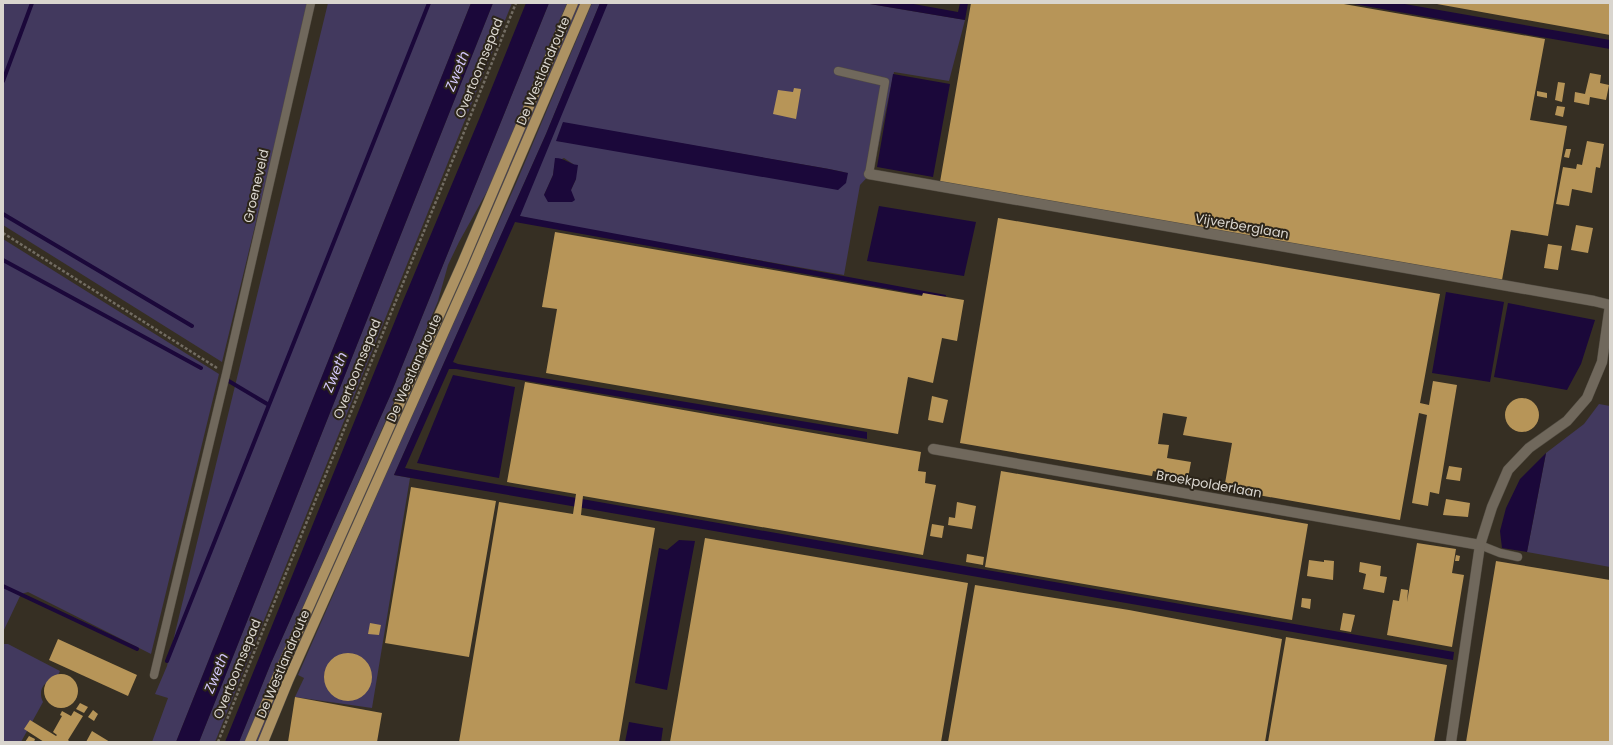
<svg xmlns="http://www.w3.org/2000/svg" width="1613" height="745" viewBox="0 0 1613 745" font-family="Poppins,sans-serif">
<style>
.green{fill:#42395e;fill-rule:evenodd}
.water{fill:#1b083a}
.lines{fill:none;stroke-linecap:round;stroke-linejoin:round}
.stream{stroke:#1b083a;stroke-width:4}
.building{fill:#b79558}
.lane-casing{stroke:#524c42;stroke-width:9}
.street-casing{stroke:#524c42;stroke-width:11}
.primary-casing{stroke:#524c42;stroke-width:11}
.path{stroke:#726c62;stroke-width:2.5;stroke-dasharray:3 2;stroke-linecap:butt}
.lane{stroke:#70685c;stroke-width:8}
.street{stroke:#70685c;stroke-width:10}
.primary{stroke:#ad9263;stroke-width:10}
.labels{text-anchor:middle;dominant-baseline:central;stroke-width:4;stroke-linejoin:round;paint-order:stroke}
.street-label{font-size:13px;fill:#d9d5ce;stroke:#2c251a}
.water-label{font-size:14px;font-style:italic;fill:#d4c8fc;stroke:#2c251a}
</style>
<rect width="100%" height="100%" fill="#362f23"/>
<path class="green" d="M 3,3 L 309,3 L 222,362 L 3,225 Z
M 328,3 L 471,3 L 176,742 L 152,742 L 168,698 L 155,694 L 167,666 Z
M 493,3 L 512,3 L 215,742 L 199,742 Z
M 549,3 L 567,3 L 490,186 L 459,242 L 448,265 L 438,301 L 425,332 L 272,677 L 246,742 L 239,742 L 271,663 L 390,396 Z
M 577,3 L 582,3 L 533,118 L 260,742 L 255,742 L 281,679 Z
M 592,3 L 600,3 L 546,134 L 394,475 L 410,478 L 372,708 L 295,697 L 304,678 L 298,675 L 386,474 L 517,181 Z
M 606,3 L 864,3 L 965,20 L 949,81 L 894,72 L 873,171 L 860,185 L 844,275 L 575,228 L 519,216 L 590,38 ZM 563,123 L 829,169 L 848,173 L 557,141 ZM 564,158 L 573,164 L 576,179 L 571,190 L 544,195 L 553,175 L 555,162 Z
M 3,239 L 219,374 L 151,654 L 28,592 L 21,594 L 3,632 Z
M 1599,404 L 1610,406 L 1610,567 L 1527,552 L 1546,453 L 1584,424 Z
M 3,644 L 8,644 L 60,671 L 57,677 C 45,681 37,689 43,702 L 21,742 L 3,742 Z"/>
<path class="water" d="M 471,3 L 493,3 L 199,742 L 176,742 Z
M 526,3 L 549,3 L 390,396 L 271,663 L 239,742 L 225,742 L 403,301 L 480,117 Z
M 600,3 L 608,3 L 520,216 L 946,295 L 945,299 L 515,222 L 453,362 L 458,364 L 867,432 L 867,439 L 456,369 L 449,369 L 405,468 L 1454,652 L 1453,660 L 394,475 L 546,134 Z
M 864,3 L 908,3 L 958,12 L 960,3 L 968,3 L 965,20 Z
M 1348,3 L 1399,3 L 1610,40 L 1610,49 Z
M 893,74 L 950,84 L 933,177 L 877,167 Z
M 563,122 L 829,169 L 848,173 L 846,183 L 838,190 L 556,141 Z
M 555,158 C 566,158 568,164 578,165 L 576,179 L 571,190 L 575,200 L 572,202 L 548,202 L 544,195 L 553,175 Z
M 879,206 L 976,222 L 964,276 L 867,261 Z
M 1446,292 L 1504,302 L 1490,382 L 1432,373 Z
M 1508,303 L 1595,320 L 1581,364 L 1567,390 L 1494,377 Z
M 453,375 L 515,387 L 499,478 L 417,463 Z
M 1546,453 L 1527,552 L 1502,548 L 1500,531 L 1506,508 L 1520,479 Z
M 679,540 L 695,541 L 667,690 L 635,683 L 659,548 L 667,550 Z
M 629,722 L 663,728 L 661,742 L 625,742 Z"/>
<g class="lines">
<path class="stream" d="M 3,81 L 32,3
M 3,214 L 192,326
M 3,260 L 201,368
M 227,380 L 269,405
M 3,586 L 137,649
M 167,661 L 429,3"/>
</g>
<path class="building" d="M 971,3 L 1338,3 L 1545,39 L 1530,120 L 1567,126 L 1548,236 L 1511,230 L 1502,280 L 940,182 Z
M 1437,3 L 1610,3 L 1610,35 L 1437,4 Z
M 1590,73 L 1601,75 L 1600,83 L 1609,85 L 1606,100 L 1590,97 L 1589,105 L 1574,102 L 1575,92 L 1585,94 Z
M 1558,82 L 1565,83 L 1562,102 L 1555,100 Z
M 794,88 L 801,89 L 796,119 L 773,114 L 778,90 L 793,92 Z
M 1537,91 L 1547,93 L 1547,98 L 1537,96 Z
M 1557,106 L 1565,107 L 1563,117 L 1555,115 Z
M 1587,141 L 1604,144 L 1600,168 L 1596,167 L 1592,193 L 1572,189 L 1569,206 L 1556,204 L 1563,167 L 1576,169 L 1577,164 L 1582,165 Z
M 1566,149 L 1571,149 L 1569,158 L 1564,157 Z
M 998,218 L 1440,294 L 1420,403 L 1429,405 L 1433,381 L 1457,385 L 1439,494 L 1430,492 L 1428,506 L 1412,503 L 1427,415 L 1419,413 L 1400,520 L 1224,489 L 1232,443 L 1183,435 L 1187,417 L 1163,413 L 1158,444 L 1169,445 L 1167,458 L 1191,462 L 1188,478 L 1153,471 L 1152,476 L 960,443 Z
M 1576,225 L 1593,228 L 1588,253 L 1571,250 Z
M 555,232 L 922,296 L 923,293 L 964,300 L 957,341 L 942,338 L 933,383 L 908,377 L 898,434 L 546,373 L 557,309 L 542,307 Z
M 1548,244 L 1562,246 L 1558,270 L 1544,268 Z
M 525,382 L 921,452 L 918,471 L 926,472 L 925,483 L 936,485 L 923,555 L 583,496 L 581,515 L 655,528 L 619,742 L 459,742 L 499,502 L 573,514 L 576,494 L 507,482 Z
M 932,396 L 948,400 L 943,423 L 928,420 Z
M1505 415a17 17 0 1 1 34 0a17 17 0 1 1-34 0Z
M 1449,466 L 1462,468 L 1460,481 L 1446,479 Z
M 1001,471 L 1308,524 L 1292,620 L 985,567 Z
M 411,487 L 496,501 L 469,657 L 385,643 Z
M 1446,499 L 1470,503 L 1468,517 L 1443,515 Z
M 957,502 L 976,506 L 972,529 L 948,525 L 949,517 L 955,518 Z
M 932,524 L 944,526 L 942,538 L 930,536 Z
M 705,538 L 968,583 L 941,742 L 670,742 Z
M 1417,543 L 1456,549 L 1452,573 L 1464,575 L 1452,647 L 1387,635 L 1393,600 L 1399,601 L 1401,589 L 1408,590 L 1407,602 Z
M 967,554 L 984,557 L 983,565 L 966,562 Z
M 1456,555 L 1460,556 L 1459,561 L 1455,561 Z
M 1309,560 L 1324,562 L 1324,560 L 1334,561 L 1333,580 L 1307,576 Z
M 1496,561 L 1610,580 L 1610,742 L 1466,742 Z
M 1360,562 L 1381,566 L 1380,576 L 1387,577 L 1384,593 L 1363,589 L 1366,574 L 1359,572 Z
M 975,585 L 1129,610 L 1282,639 L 1265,742 L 948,742 Z
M 1302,598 L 1311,599 L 1310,609 L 1301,607 Z
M 1343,613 L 1355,615 L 1351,632 L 1340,630 Z
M 370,623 L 381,625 L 379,635 L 368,634 Z
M 1286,637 L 1447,665 L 1434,742 L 1268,742 Z
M 58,639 L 137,675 L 128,696 L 49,660 Z
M324 677a24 24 0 1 1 48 0a24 24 0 1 1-48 0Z
M44 691a17 17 0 1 1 34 0a17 17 0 1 1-34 0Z
M 295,697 L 382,713 L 377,742 L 288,742 Z
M 80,703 L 88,707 L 84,713 L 76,709 Z
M 93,710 L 98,714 L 94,721 L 88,717 Z
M 62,711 L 71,716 L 74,711 L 83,716 L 68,740 L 70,742 L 44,742 L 24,729 L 30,720 L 56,736 L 57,735 L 53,732 L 62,716 L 60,715 Z
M 92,731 L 110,742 L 86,742 Z
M 29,736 L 35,739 L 34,742 L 25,742 Z"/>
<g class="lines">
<defs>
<path id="lane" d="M 838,71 L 885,82 L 869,174
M 1480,545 L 1500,553 L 1518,557
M 154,675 L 226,374 L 311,3"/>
<path id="street" d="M 869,174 L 1594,301 L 1610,305
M 933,449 L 1480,545
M 1451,742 L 1480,545 L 1492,507 L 1508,470 L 1529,448 L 1567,421 L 1587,398 L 1602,362 L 1610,305"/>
<path id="primary" d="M 250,742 L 277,678 L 462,264 L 573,3
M 263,742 L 288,681 L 472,269 L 586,3"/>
</defs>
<use href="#lane" class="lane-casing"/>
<use href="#street" class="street-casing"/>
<use href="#primary" class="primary-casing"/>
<path class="path" d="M 3,233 L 217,368
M 218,742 L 516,3"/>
<use href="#lane" class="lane"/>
<use href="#street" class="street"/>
<use href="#primary" class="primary"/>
</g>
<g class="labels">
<g class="street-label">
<text transform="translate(479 68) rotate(-68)">Overtoomsepad</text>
<text transform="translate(543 71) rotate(-67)">De Westlandroute</text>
<text transform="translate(256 186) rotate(-77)">Groeneveld</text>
<text transform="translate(1242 226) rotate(10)">Vijverberglaan</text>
<text transform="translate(414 368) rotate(-66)">De Westlandroute</text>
<text transform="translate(357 369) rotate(-68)">Overtoomsepad</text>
<text transform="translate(1209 484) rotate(10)">Broekpolderlaan</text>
<text transform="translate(283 664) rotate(-67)">De Westlandroute</text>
<text transform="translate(237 669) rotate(-68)">Overtoomsepad</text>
</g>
<g class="water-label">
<text transform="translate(457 71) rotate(-68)">Zweth</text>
<text transform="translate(335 372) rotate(-68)">Zweth</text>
<text transform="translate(216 673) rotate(-68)">Zweth</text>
</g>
</g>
<rect width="1613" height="745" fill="none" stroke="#d9d5ce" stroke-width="8"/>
</svg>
